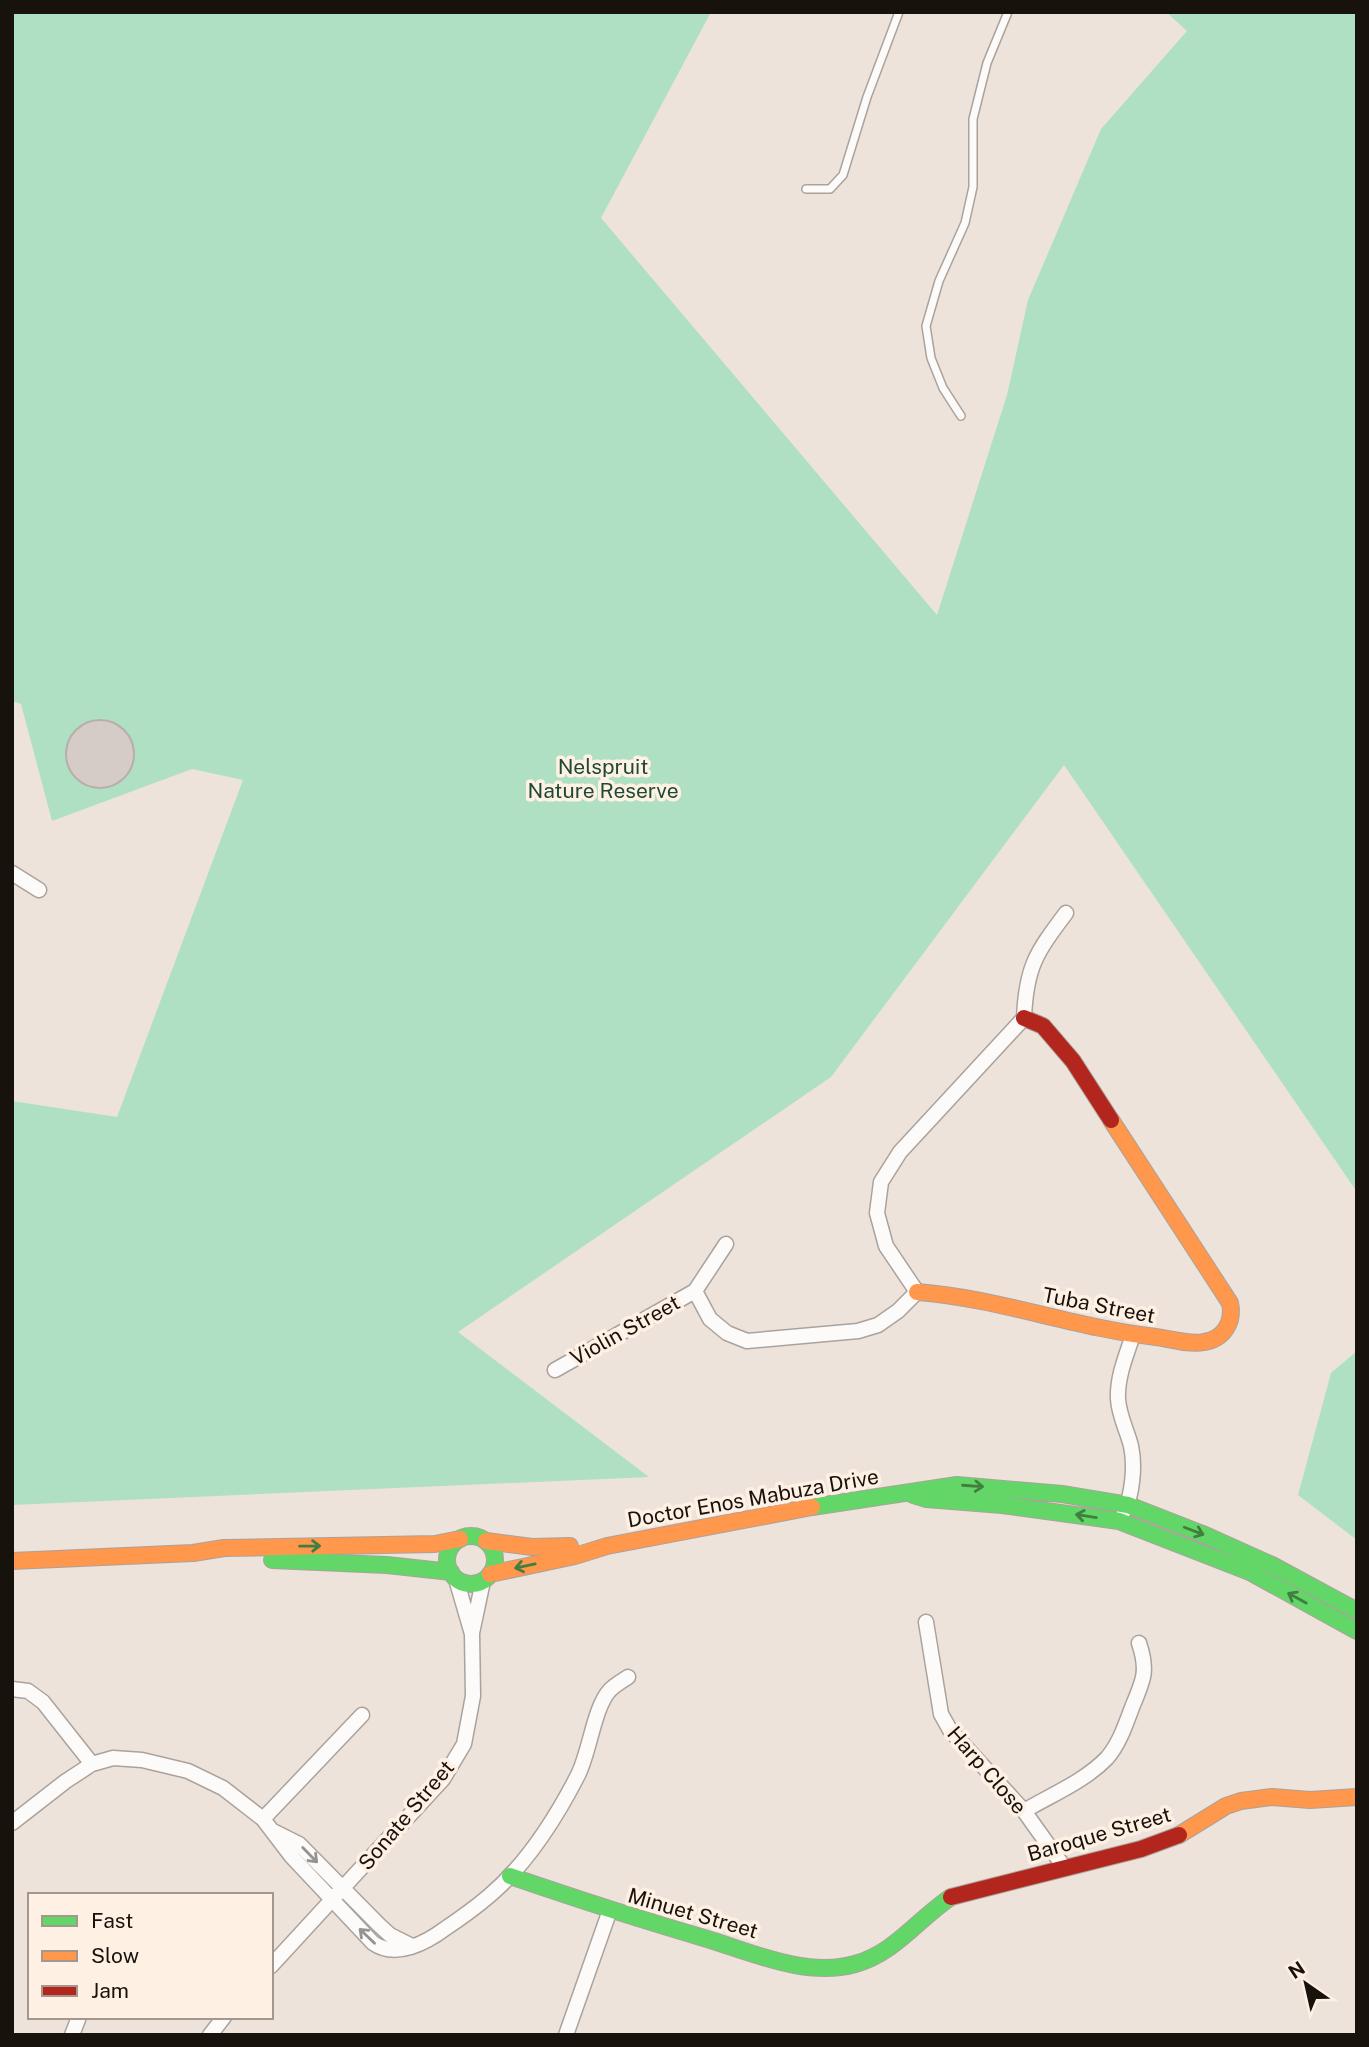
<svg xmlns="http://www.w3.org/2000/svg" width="1369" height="2047" viewBox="0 0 1369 2047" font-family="'Public Sans',sans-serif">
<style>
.green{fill:#afe0c3}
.building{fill:#d5ccc7;stroke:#b7afaa;stroke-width:2}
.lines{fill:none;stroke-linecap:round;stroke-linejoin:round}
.lane-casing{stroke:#aaa29c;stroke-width:10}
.street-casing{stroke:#aaa29c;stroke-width:17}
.fast-casing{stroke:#aaa29c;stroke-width:18}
.slow-casing{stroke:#aaa29c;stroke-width:18}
.jam-casing{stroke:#aaa29c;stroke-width:18}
.lane{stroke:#fcfbfa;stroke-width:7}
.street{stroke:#fcfbfa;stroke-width:14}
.fast{stroke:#63d668;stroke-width:16}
.slow{stroke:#ff974d;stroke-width:16}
.jam{stroke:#b3261e;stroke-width:16}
.oneway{stroke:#417e3f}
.oneway2{stroke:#95928f}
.labels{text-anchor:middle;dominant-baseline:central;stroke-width:7;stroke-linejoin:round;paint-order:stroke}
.park-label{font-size:21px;fill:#1c4a35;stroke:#fff0e4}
.street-label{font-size:21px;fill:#18120d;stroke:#fff0e4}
</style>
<rect width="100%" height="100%" fill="#ede3db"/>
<path class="green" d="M 12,12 L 711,12 L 601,218 L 937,615 L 1007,395 L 1028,300 L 1101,129 L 1187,31 L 1166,12 L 1357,12 L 1357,1192 L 1064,765 L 831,1077 L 458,1332 L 649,1477 L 12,1505 L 12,1101 L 117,1117 L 243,780 L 192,769 L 52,821 L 21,704 L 12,701 Z
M 1357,1351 L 1357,1540 L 1298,1495 L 1331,1373 Z"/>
<path class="building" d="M66 754a34 34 0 1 1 68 0a34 34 0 1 1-68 0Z"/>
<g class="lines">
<defs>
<path id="lane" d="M 806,189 L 830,189 L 843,175 L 867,97 L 899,12
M 961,416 L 943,388 L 931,358 L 926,326 L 939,281 L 965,223 L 973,187 L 973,119 L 987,63 L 1008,12"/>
<path id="street" d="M 12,873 L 39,890
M 695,1291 L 710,1319 L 727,1333 L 747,1341 L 858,1331 L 878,1325 L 898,1311 L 917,1292 L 886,1246 L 877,1213 L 881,1182 L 900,1152 L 1024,1018 C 1026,967 1036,953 1066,913
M 555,1370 L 695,1291 L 726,1244
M 1124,1511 C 1133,1494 1135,1464 1131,1446 C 1127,1430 1119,1416 1118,1399 C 1117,1377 1126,1356 1133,1335
M 926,1622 L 941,1714 L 950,1730 L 1024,1811 L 1064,1867
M 472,1633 L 483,1581
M 12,1689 L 28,1691 L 43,1702 L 92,1764
M 1024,1811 C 1051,1795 1085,1781 1107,1758 C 1120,1743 1126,1723 1133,1705 C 1144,1679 1148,1670 1139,1643
M 263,1819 L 362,1715
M 12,1823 L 66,1781 L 92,1764 L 113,1758 L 142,1760 L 188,1771 L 223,1788 L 263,1819 L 292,1857 L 373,1943 C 396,1959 426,1943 446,1928 C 461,1918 476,1907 489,1896 C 527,1864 556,1818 578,1775 C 590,1751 594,1707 610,1690 C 615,1685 622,1681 628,1677
M 273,1831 L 299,1844 L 379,1925 L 390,1935 L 412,1946
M 271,1966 L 443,1779 L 464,1744 L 473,1696 L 472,1634 L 456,1579
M 72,2035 L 79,2017
M 210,2035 L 224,2017
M 566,2035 L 610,1910"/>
<path id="fast" d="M 913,1495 L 926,1499 L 1002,1505 L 1119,1521 L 1250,1572 L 1357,1631
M 812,1507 L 957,1485 L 1062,1494 L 1128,1505 L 1205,1535 L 1272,1565 L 1357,1611
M447 1560a24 24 0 1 1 48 0a24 24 0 1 1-48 0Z
M 272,1560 L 387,1565 L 451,1572
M 510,1876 C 574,1898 639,1919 704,1938 C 751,1952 806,1978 855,1964 C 895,1953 918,1919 951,1897"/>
<path id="slow" d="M 917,1292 C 998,1298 1075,1328 1156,1337 C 1171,1339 1189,1345 1204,1342 C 1224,1339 1234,1322 1230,1303 L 1111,1120
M 486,1541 L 532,1547 L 570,1546
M 12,1561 L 193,1553 L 224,1548 L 435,1544 L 460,1539
M 490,1574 L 575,1556 L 607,1546 L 812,1507
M 1179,1835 L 1226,1806 L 1241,1801 L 1272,1797 L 1310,1800 L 1357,1797"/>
<path id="jam" d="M 1024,1018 L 1043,1026 L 1073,1061 L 1111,1120
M 951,1897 L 1141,1849 L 1179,1835"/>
</defs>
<use href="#lane" class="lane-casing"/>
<use href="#street" class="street-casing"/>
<use href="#fast" class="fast-casing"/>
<use href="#slow" class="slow-casing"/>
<use href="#jam" class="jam-casing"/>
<use href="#lane" class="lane"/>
<use href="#street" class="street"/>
<use href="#fast" class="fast"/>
<use href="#slow" class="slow"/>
<use href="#jam" class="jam"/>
</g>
<defs><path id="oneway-shaft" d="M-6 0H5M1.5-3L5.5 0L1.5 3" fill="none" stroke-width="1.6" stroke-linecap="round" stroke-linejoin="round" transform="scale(1.75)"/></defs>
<g class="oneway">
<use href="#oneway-shaft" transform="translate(973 1486) rotate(4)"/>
<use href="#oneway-shaft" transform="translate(1086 1516) rotate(-171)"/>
<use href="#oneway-shaft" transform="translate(1194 1531) rotate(21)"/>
<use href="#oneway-shaft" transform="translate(310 1546) rotate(-1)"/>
<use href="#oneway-shaft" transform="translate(525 1566) rotate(168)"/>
<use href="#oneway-shaft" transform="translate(1297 1598) rotate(-151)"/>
</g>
<g class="oneway2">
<use href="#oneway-shaft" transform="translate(310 1855) rotate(46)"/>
<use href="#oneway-shaft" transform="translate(367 1936) rotate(-136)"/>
</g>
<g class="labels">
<g class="park-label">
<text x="603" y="766">Nelspruit<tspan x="603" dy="24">Nature Reserve</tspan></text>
</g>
<g class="street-label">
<text transform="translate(1099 1305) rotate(11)">Tuba Street</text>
<text transform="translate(625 1330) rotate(-29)">Violin Street</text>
<text transform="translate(753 1498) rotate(-10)">Doctor Enos Mabuza Drive</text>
<text transform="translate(987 1770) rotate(49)">Harp Close</text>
<text transform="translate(406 1815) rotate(-50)">Sonate Street</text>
<text transform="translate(1099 1834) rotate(-16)">Baroque Street</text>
<text transform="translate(693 1913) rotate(16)">Minuet Street</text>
</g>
</g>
<rect width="1369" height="2047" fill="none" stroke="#18120d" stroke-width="28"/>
<rect x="28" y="1893" width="245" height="126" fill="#fff0e4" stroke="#a3978e" stroke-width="2"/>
<rect x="42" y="1916" width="35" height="10" fill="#63d668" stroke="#a3978e" stroke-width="2"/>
<text x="91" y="1928" font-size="21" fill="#18120d">Fast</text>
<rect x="42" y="1951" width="35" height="10" fill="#ff974d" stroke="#a3978e" stroke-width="2"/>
<text x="91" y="1963" font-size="21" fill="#18120d">Slow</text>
<rect x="42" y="1986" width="35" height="10" fill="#b3261e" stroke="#a3978e" stroke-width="2"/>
<text x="91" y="1998" font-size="21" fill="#18120d">Jam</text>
<g transform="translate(1306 1984) rotate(326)" stroke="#fff0e4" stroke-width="5" paint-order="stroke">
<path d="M0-5L12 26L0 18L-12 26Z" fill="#18120d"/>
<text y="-10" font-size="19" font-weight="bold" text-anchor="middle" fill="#18120d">N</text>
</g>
</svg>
